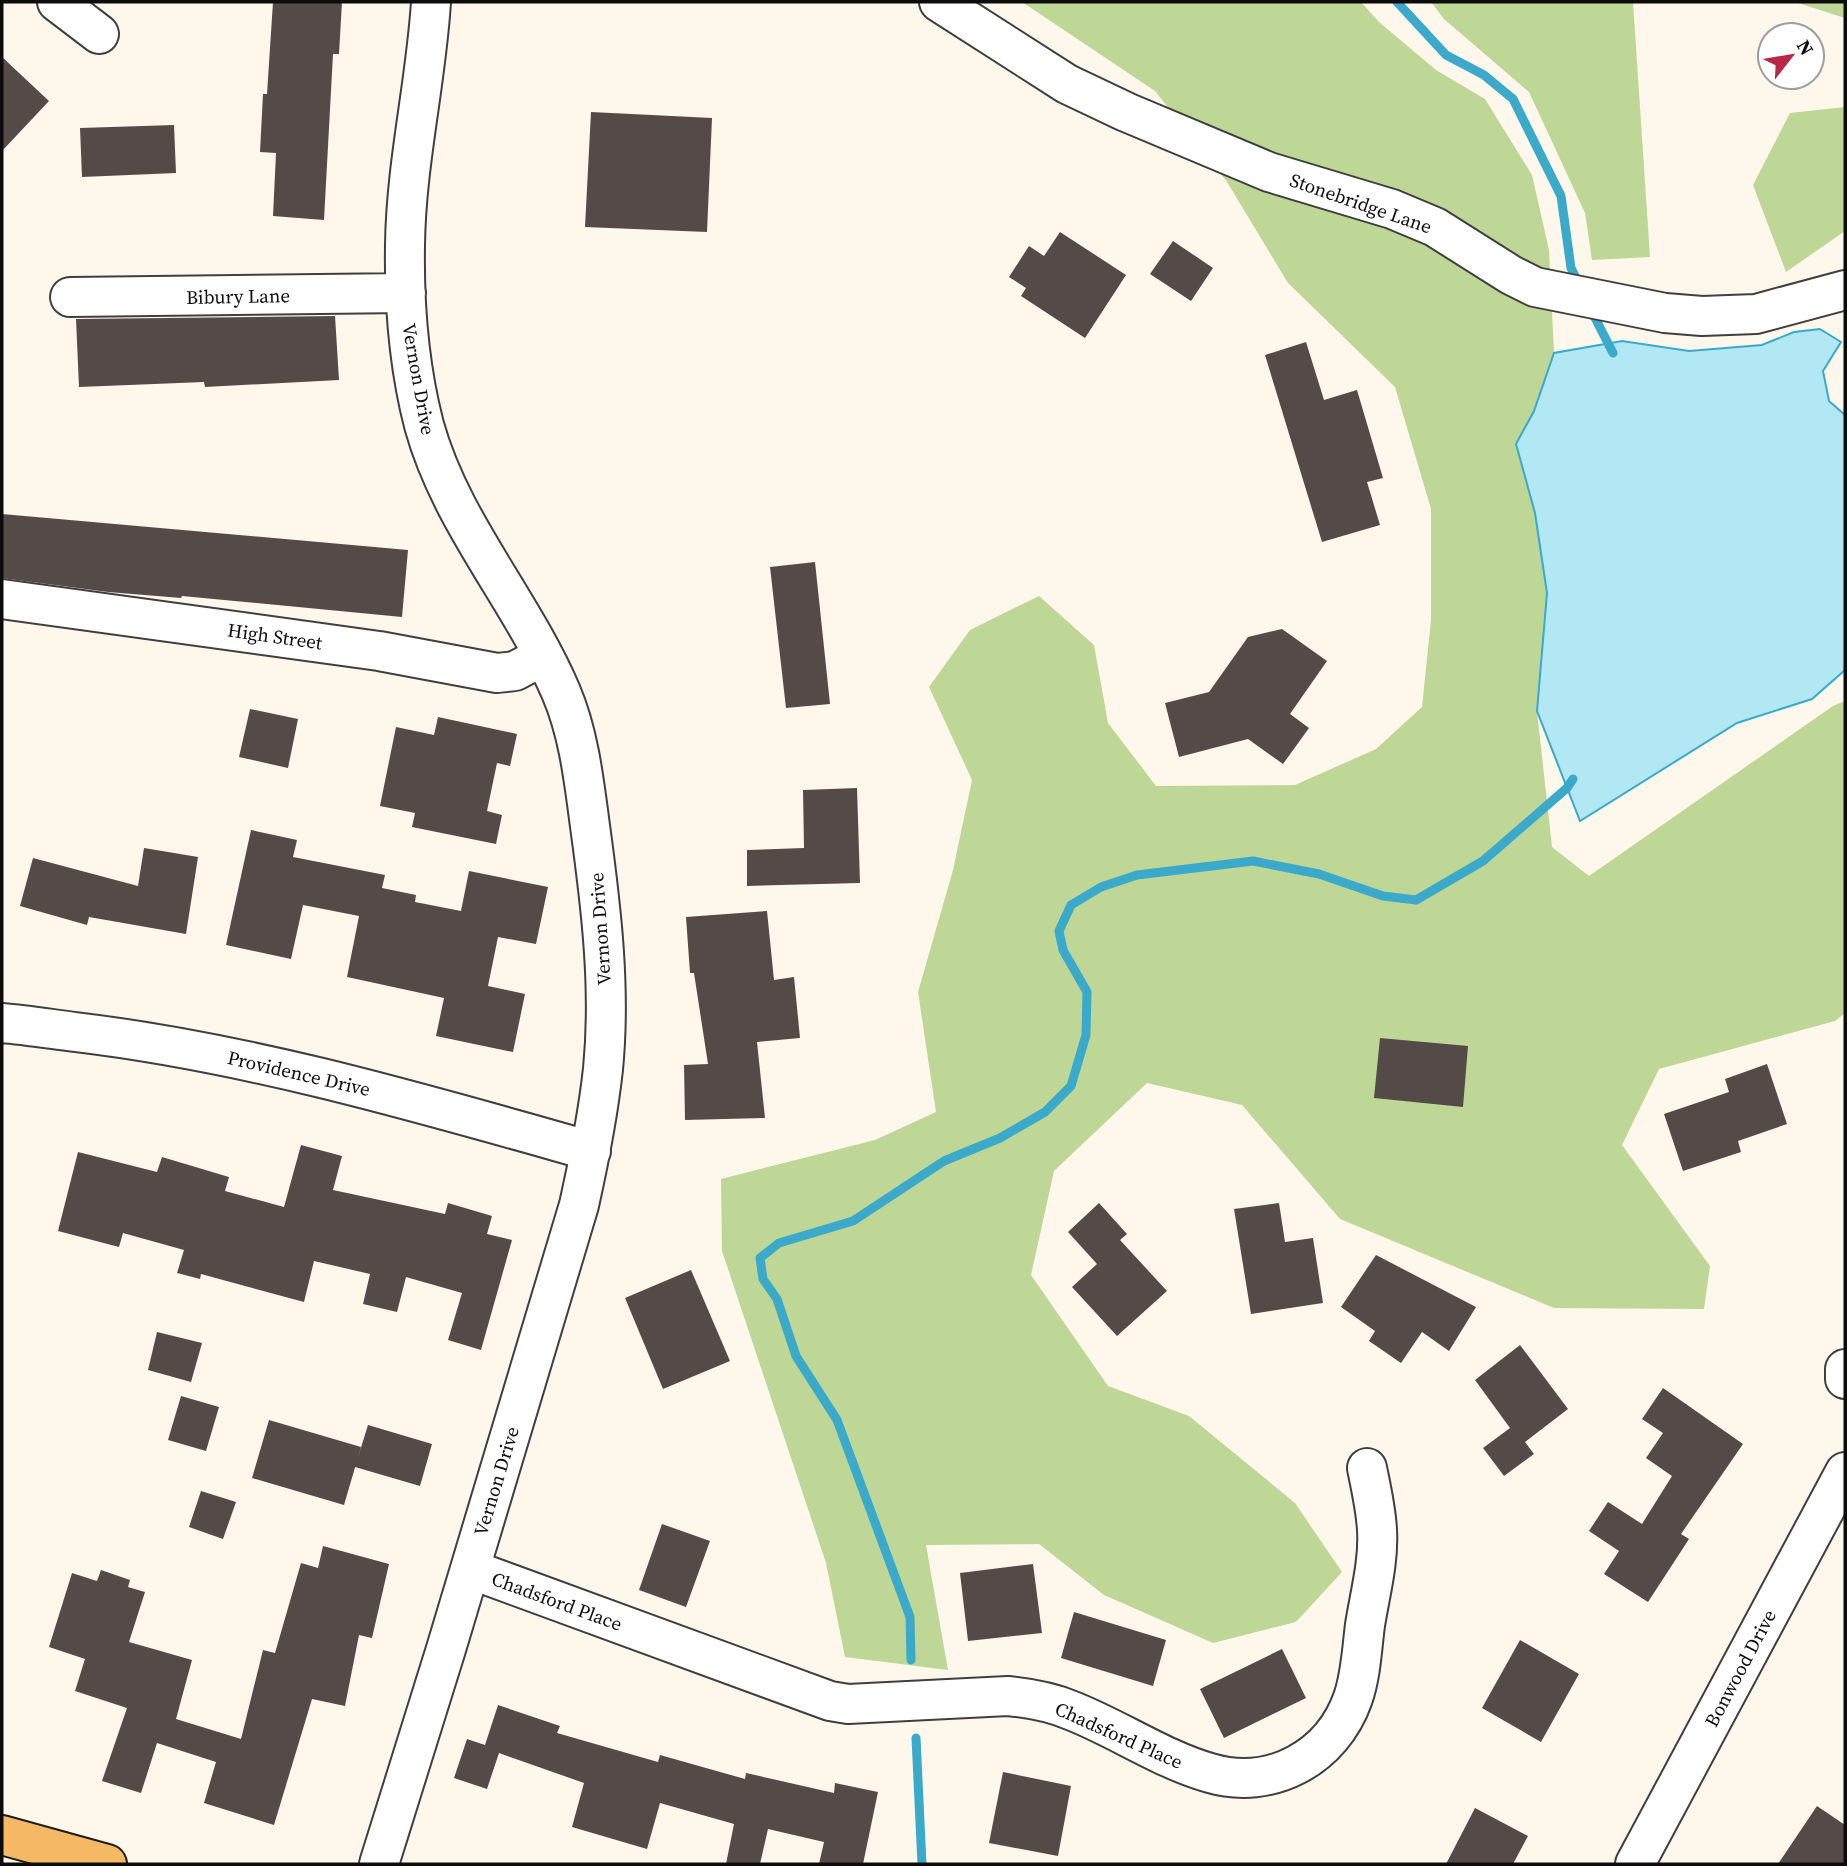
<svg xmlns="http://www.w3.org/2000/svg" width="1847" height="1866" viewBox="0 0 1847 1866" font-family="'Source Serif 4',serif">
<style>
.forest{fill:#bfd796}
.water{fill:#b2e7f4;stroke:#3ba9c9;stroke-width:2}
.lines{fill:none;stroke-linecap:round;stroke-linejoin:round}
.stream{stroke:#3ba9c9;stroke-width:9}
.building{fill:#544b49}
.minor-casing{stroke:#3f3f3f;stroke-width:42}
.major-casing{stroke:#1d1d1d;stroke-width:42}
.minor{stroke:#fff;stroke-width:38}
.major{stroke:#f5b965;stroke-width:38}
.labels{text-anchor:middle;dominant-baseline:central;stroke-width:7;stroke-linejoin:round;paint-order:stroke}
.street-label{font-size:19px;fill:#0c0c0c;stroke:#fff}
</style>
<rect width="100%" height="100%" fill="#fef7eb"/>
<path class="forest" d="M 1022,2 L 1361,2 L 1379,22 L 1436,70 L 1485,99 L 1532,175 L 1549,250 L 1554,353 L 1534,411 L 1516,444 L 1535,513 L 1547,593 L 1537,711 L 1552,847 L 1589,876 L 1833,706 L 1845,701 L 1845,1013 L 1835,1021 L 1659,1069 L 1622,1145 L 1710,1266 L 1704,1309 L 1554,1308 L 1340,1219 L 1242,1105 L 1147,1083 L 1054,1171 L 1031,1275 L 1108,1386 L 1189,1416 L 1295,1503 L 1342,1572 L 1296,1622 L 1213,1643 L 1104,1595 L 1039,1544 L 926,1545 L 948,1670 L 845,1657 L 826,1563 L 722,1251 L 721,1179 L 875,1140 L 936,1112 L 918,992 L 953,870 L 972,780 L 929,687 L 970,630 L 1039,596 L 1094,645 L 1108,723 L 1156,786 L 1295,785 L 1376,749 L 1422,707 L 1431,620 L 1431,509 L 1395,387 L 1288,283 L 1227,182 L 1155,91 Z
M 1431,2 L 1633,2 L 1650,257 L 1592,260 L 1585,213 L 1529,92 L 1444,19 Z
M 1796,2 L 1845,2 L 1845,18 L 1798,3 Z
M 1845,107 L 1845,231 L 1786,272 L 1753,185 L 1790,113 Z"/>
<path class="water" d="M 1820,329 L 1841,342 L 1823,371 L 1829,401 L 1845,415 L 1845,670 L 1812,699 L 1737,723 L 1580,821 L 1537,711 L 1547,593 L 1535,513 L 1516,444 L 1534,411 L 1554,353 L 1622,341 L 1689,351 L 1762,345 L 1794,332 Z"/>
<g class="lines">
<path class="stream" d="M 1397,2 L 1446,55 L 1484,75 L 1513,99 L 1561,196 L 1571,268 L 1579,284
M 1591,310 L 1613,353
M 911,1660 L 910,1617 L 837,1420 L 796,1356 L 777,1299 L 763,1279 L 760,1258 L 779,1243 L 853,1221 L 944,1161 L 1000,1138 L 1045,1112 L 1071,1086 L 1086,1035 L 1087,992 L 1063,950 L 1059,931 L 1071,905 L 1101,887 L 1137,875 L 1253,861 L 1319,874 L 1383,896 L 1416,900 L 1483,861 L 1567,788 L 1573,779
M 916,1738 L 922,1864"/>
</g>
<path class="building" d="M 273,2 L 342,2 L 339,54 L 333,54 L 324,220 L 273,216 L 276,153 L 260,152 L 263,94 L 267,94 Z
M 2,57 L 49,101 L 2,151 Z
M 591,112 L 712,118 L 707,232 L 585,227 Z
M 174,125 L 176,173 L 82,177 L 80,128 Z
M 1060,232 L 1126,275 L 1085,338 L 1021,296 L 1026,288 L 1009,277 L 1029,246 L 1044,256 Z
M 1173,241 L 1213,268 L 1191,301 L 1150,274 Z
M 335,316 L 339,380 L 205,387 L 204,382 L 79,387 L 76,319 Z
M 1306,342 L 1324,400 L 1357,390 L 1383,478 L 1367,482 L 1380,525 L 1322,542 L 1265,355 Z
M 2,514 L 408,550 L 402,617 L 182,596 L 181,598 L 108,592 L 2,578 Z
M 815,562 L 830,704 L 786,708 L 770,567 Z
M 1282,629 L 1327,661 L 1290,714 L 1309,728 L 1283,764 L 1248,739 L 1179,757 L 1165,703 L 1209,692 L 1248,637 Z
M 250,709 L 298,719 L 288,768 L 239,757 Z
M 438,717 L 517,734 L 510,766 L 497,763 L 487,811 L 502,815 L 496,844 L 412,827 L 415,813 L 380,806 L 396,727 L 434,735 Z
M 857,788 L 860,883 L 747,886 L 747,850 L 804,848 L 803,790 Z
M 251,830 L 297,840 L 293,857 L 385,875 L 382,888 L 416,895 L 415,902 L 461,911 L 469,871 L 548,887 L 536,944 L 498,937 L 488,986 L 525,994 L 513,1052 L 436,1036 L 444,998 L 347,977 L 359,916 L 303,905 L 291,959 L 226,945 Z
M 144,848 L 198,857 L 186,934 L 89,917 L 87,925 L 20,906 L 33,858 L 138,886 Z
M 767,911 L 774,980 L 794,977 L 800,1038 L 757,1042 L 765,1118 L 685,1120 L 684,1065 L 708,1064 L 694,973 L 690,973 L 686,917 Z
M 1380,1038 L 1468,1046 L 1463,1107 L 1374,1098 Z
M 1767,1064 L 1787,1124 L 1738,1141 L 1741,1152 L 1683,1171 L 1664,1114 L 1729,1092 L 1725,1079 Z
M 301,1145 L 342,1156 L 333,1190 L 445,1214 L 448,1203 L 492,1216 L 487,1234 L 512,1240 L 481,1350 L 448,1340 L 462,1293 L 406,1277 L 397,1312 L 363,1304 L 370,1274 L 314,1261 L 304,1302 L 201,1274 L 200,1279 L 177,1273 L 184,1250 L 123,1233 L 119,1247 L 58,1231 L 78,1152 L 157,1172 L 162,1157 L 229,1177 L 225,1191 L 284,1207 Z
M 1099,1203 L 1127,1234 L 1120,1240 L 1167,1291 L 1117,1336 L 1072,1287 L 1097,1264 L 1068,1232 Z
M 1279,1203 L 1285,1242 L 1313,1238 L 1323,1303 L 1251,1314 L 1234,1209 Z
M 1376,1255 L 1476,1307 L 1449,1351 L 1422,1332 L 1401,1363 L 1369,1341 L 1375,1331 L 1341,1307 Z
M 691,1270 L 730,1361 L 663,1389 L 625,1298 Z
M 157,1332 L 202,1343 L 191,1382 L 148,1370 Z
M 1520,1345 L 1568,1409 L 1525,1442 L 1534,1454 L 1504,1476 L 1483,1448 L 1510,1428 L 1475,1380 Z
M 1663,1388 L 1743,1444 L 1681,1534 L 1689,1539 L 1648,1602 L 1604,1574 L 1619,1551 L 1589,1531 L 1608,1502 L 1642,1524 L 1672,1476 L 1646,1458 L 1663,1433 L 1642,1419 Z
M 181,1396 L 219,1407 L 206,1451 L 168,1440 Z
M 269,1420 L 361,1447 L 344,1505 L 252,1478 Z
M 368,1425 L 432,1444 L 420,1486 L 355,1467 Z
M 201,1491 L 236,1502 L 223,1539 L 189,1527 Z
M 662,1524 L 710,1541 L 686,1607 L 639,1590 Z
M 323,1546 L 389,1564 L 372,1638 L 359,1635 L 345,1706 L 312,1699 L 274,1825 L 204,1803 L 216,1762 L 157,1743 L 141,1793 L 102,1781 L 127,1708 L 75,1691 L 85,1659 L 49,1647 L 72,1573 L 97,1581 L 101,1570 L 130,1580 L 128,1587 L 145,1592 L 129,1642 L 192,1660 L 176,1719 L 241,1739 L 263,1650 L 275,1653 L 301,1563 L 318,1568 Z
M 1033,1564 L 1042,1633 L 968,1641 L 960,1573 Z
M 1074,1612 L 1166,1640 L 1153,1686 L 1061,1658 Z
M 1520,1640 L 1579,1674 L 1541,1742 L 1482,1708 Z
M 1282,1649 L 1306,1698 L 1224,1738 L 1200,1689 Z
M 498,1705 L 560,1726 L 557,1733 L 658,1762 L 660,1755 L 745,1779 L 746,1773 L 834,1793 L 835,1783 L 878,1792 L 863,1864 L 819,1864 L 824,1842 L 768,1829 L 760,1864 L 726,1864 L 734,1824 L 660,1803 L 647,1849 L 572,1827 L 584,1783 L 499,1753 L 487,1789 L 454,1778 L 467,1739 L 485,1745 Z
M 1003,1772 L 1071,1786 L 1058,1856 L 989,1843 Z
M 1817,1806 L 1845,1825 L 1845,1864 L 1778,1864 Z
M 1475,1808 L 1528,1836 L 1513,1864 L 1446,1864 Z"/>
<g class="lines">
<defs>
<path id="minor" d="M 57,2 L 99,34
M 939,2 L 1067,84 L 1126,112 L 1269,172 L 1392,209 L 1435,227 L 1511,275 L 1535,287 L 1665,313 L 1702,316 L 1756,314 L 1845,290
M 70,297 L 406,293
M 2,599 L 379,651 L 497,673 L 515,671 L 543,656
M 2,1023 C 26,1025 51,1029 75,1032 C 251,1053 421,1103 591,1151
M 1845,1369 L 1845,1379
M 470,1569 L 830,1701 L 848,1704 L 1008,1696 C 1029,1698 1051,1702 1070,1710 C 1117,1728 1161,1759 1210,1773 C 1271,1791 1332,1758 1353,1698 C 1361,1675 1362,1648 1365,1625 C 1370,1594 1379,1561 1377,1530 C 1376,1509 1371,1488 1367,1468
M 379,1864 L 446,1649 L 579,1205 C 589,1160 598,1115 603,1069 C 611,988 601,906 590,826 C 584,781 579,734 561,692 C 521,599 451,523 424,425 C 409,367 404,304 405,245 C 406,163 426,83 431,2
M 1635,1864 L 1845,1472"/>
<path id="major" d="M 2,1835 L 107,1864"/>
</defs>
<use href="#minor" class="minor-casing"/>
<use href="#major" class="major-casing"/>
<use href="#minor" class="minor"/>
<use href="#major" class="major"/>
</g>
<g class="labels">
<g class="street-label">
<text transform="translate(1361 203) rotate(19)">Stonebridge Lane</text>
<text transform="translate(238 296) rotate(-1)">Bibury Lane</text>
<text transform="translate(419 379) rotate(80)">Vernon Drive</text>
<text transform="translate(275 636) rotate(8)">High Street</text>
<text transform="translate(600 929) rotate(-94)">Vernon Drive</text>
<text transform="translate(299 1073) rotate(13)">Providence Drive</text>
<text transform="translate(496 1481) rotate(-73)">Vernon Drive</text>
<text transform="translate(557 1601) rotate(20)">Chadsford Place</text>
<text transform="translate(1740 1668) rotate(-62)">Bonwood Drive</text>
<text transform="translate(1119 1735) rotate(24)">Chadsford Place</text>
</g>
</g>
<rect width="1847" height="1866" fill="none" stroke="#0c0c0c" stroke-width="7"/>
<g transform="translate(1791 56) rotate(59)"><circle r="33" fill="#ffffff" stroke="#9e9e9e" stroke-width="2"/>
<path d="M0-5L12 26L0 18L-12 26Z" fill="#b72848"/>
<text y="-10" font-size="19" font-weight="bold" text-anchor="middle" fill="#0c0c0c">N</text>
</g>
</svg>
